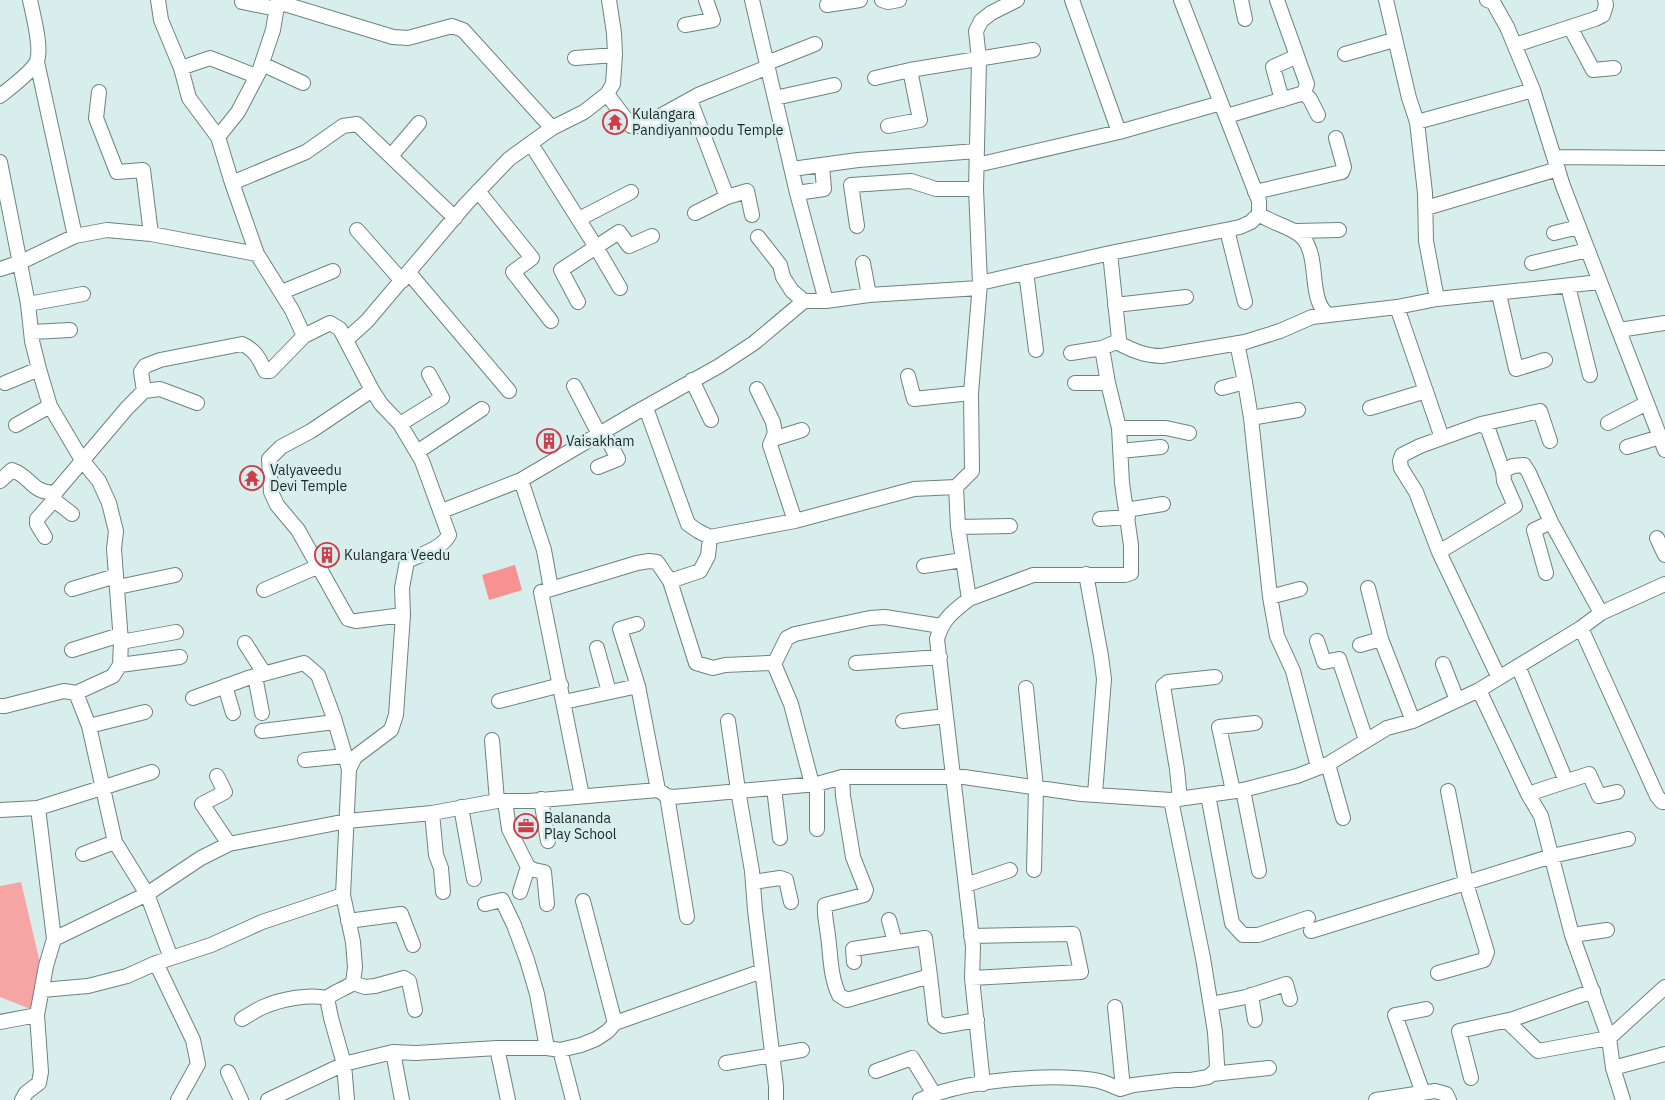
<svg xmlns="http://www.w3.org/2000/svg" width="1665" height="1100" viewBox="0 0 1665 1100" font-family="'IBM Plex Sans',sans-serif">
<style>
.green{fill:#f4a5a4}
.water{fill:#f79192}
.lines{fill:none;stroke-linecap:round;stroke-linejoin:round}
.minor-casing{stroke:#6d8381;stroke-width:16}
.minor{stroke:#fff;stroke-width:14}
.labels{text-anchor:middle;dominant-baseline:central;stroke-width:5;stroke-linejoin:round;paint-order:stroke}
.poi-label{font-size:14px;fill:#1c2524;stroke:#d7eeec;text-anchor:start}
</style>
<rect width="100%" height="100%" fill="#d7eeec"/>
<path class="green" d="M 21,882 L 41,967 L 33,1010 L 0,997 L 0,886 Z"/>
<path class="water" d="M 515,565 L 522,590 L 489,600 L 482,575 Z"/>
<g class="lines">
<defs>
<path id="minor" d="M 158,0 L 161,20 L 181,68 L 189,98 L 218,137
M 278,0 L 273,30 L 259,72 L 238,112 L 218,137 L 232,183 L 257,254 L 292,310 L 304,336 L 330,323 L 340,329 L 372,390 L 381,404 L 400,424 L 422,461 L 449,535 C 443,548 420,555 407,561 L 402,588 L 403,615 L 396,715 L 391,730 L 355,757 L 349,769 L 343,895 L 353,942 L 355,967 L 353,983 C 345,989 335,991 327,998 L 331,1018 L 344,1064 L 347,1100
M 752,0 L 797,193 L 826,301
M 882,0 L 888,2 L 899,0
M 1072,0 L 1119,132
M 1241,0 L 1245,19
M 1386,0 L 1409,98 L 1417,122 L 1425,193 L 1426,241 L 1437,299
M 1487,0 L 1493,2 L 1507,27 L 1533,90 L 1563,186 L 1665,450
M 242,2 L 277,9
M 278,2 L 393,37 L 408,38 L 452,26 L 463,30 L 552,128
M 827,5 L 860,0
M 685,25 L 713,20 L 706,0
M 1570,27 L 1593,70 L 1614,68
M 1515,45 L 1595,19 L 1603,15 L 1606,5 L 1605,0
M 1345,54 L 1394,40
M 575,58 L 615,55
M 37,62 L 75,236
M 767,63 L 815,44
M 262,64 L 303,83
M 181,68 L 210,58 L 256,76
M 875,78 L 910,70 L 1033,50
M 99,92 L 96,118 L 117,172 L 143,170 L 151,234
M 1304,93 L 1310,99 L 1318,115
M 607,94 L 631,126 L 642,126 L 698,95 L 768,67
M 0,96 C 9,89 33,71 37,61 C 42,47 33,15 30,0
M 775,98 L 834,85
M 690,100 L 727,197 L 747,191 L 752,215
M 1282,100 L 1273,67 L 1293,58
M 1227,116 L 1304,93 L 1307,84 L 1277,0
M 1417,122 L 1533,90
M 888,126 L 920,120 L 910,70
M 531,144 L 596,247 L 619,232 L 629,246 L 652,236
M 391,156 L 419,123
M 1554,157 L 1665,158
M 0,162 L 28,304 L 32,341 L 39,369 L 50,406 L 82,460 L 99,481 L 109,503 L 116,531 L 114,549 L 121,642 L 120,665 L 113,676 L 76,693 L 89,726 L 115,842 L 147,894 L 171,958
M 977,165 L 1119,132 L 1221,103
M 792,169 L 858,160 L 977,151
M 232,183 L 306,152 L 343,126 L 357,124 L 455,218
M 478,191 L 532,258 L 513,272 L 551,321
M 1255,192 L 1342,172 L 1344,167 L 1336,138
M 797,193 L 824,189 L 822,165
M 1426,208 L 1558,169
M 695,213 L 727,197
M 1259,214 C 1273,224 1293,227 1303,238 C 1320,258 1308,298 1327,314
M 579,219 L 631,192
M 857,226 L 851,185 L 911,181 L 936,189 L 976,189
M 357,230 L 402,281
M 1227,230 L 1245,302
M 1296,231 L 1339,230
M 1554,233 L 1579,227
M 758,237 L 780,265 L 783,277 L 792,291 L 804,301
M 863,263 L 869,295
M 1532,263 L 1588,250
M 0,269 L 19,263 L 75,236 L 107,230 L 151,234 L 257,254
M 1026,272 L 1036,350
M 409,273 L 509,391
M 980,283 L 1110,253 L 1240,227 L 1251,222 L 1259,214 L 1259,201 L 1181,0
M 1568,286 L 1590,375
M 282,292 L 333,271
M 1499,294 L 1516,369 L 1545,360
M 578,302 L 561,270 L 596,247 L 620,288
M 28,304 L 83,294
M 1115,305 L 1186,297
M 1397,307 L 1442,438
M 1619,330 L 1665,323
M 32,332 L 70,330
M 346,340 L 367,321 L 466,204 L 509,159 L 552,128 L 584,112 L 607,94 L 613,84 L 615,55 L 614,33 L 609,0
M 1116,342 C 1132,350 1144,356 1162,356 L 1245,342 L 1280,331 L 1312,317 L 1397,307 L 1437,299 L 1600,282
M 1071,353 L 1102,348
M 908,376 L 914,399 L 971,393
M 692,380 L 711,420
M 1245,382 L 1251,418 L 1298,410
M 5,383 L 39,369
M 1075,383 L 1108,383
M 574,386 L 599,434
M 1222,388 L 1245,382 L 1237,343
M 757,389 L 773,422 L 775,433 L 770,445 L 795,521
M 372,390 L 311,431 L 281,447 L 269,459 L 271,492 L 277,505 L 298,530 L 348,619 L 356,621 L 403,615
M 144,391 L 160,389 L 197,403
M 646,408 L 688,524 L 698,531 L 710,537 L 708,556 L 700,571 L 670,581
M 1370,408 L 1426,391
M 1251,418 L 1270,597 L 1277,636 L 1293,671 L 1318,767
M 1608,423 L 1647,403
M 400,424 L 442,398 L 429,374
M 1481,424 L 1540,411 L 1550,441
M 16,425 L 50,406
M 1119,428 L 1166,428 L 1189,433
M 773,439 L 802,430
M 1627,447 L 1660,437
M 1120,451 L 1161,447
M 417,452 L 482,409
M 598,467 L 618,459 L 604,432
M 521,480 L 544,550 L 551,589 L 541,592 L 582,796
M 0,481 L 12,470 C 32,477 30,492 55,493 L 127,408 L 144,391 L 141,372 L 145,366 L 160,360 L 242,344 C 255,350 259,358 265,371 L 270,371 L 304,336
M 54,500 L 72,514
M 1126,510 L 1163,504
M 442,511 L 521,480 L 635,413 L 719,366 L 754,343 L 804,301 L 826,301 L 869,295 L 979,288
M 1100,519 L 1128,517
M 958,527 L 1010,526
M 45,537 L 37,524 L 37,519 L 54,500 L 55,493
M 710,537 L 795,521 L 914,489 L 956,487
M 1657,538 L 1665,555
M 1439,552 L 1515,506 L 1504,481 L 1503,471
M 924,566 L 962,560
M 1546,573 L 1534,530 L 1551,522
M 1086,574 L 1101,656 L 1104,679 L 1095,794
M 118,587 L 175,575
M 1368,588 L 1381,639 L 1413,721
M 72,589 L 116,576
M 551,589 L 637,563 L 649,561 L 657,562 L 670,581 L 696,663 L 713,668 L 725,665 L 768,663 L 774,664 L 791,704 L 812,784
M 264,590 L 319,566
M 1270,597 L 1300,589
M 969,599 L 1033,575 L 1125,575 L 1131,573 L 1131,545 L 1122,483 L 1119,428 L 1108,383 L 1102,348 L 1116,342 L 1119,339 L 1110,253
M 637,624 L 620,629 L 638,686
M 1581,628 L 1657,796 L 1662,802 L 1665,802
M 1317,641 L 1324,662 L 1339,659 L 1366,740
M 121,642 L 176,632
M 245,643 L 264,673
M 1360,645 L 1381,639
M 597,648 L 609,692
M 72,650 L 120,635
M 856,663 L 940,657
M 774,664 L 787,638 L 795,634 L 870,618 L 885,617 L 941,626
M 1443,664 L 1457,700
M 120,665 L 180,657
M 1518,666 L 1566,781
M 255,676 L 262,713
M 1499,678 L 1439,552 L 1416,492 L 1401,468 L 1400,461 L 1402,455 L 1420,446 L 1481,424 L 1488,429 L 1503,471 L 1513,466 L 1524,465 L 1529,473 L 1551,522 L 1601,613
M 225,686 L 233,713
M 1026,688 L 1036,788 L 1034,870
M 1479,690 L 1528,794 L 1541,816 L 1572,935 L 1609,1038 L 1613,1068 L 1623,1100
M 193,698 L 248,678 L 304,663 L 318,675 L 334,718 L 349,769
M 499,701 L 561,685
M 564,702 L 638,686 L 658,790
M 0,706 L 5,706 L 64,691 L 76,693
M 728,721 L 738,790 L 752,871 L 755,910 L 776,1086 L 776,1100
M 903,721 L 946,716
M 89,726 L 145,712
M 262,731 L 335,722
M 492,740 L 497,801
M 305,760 L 345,756
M 1328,764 L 1343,818
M 217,776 L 225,792 L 202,804 L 229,844
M 842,777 L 843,796 L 853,857 L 866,890 L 864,895 L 825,905 C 824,914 826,920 827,929 C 831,951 829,974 839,995 L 847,1000 L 930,976 L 935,1020 L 943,1026 L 977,1020
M 817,784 L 817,829
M 774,788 L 780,838
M 1243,790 L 1259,871
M 1233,791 L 1219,727 L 1255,723
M 1528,794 L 1589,774 L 1599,796 L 1617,792
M 1208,795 L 1232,923 L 1243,935 L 1258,935 L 1308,918
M 667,796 L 687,917
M 541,799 L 548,841
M 1180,799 L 1177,769 L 1163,686 L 1168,682 L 1215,677
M 505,801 L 509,829 L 528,867 L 534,870 L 544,872 L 547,904
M 461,807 L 474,879
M 38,808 L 54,939
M 0,810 L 38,808 L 152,772
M 432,813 L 436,855 L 441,868 L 443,892
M 83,854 L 115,842
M 753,882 L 780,878 L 786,880 L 791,902
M 966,885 L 1010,870
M 520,892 L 528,867
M 583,901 L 615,1023
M 485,904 L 502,900 L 514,925 L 527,960 L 537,994 L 547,1048
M 889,920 L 895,942
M 348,921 L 401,914 L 413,945
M 1311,931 L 1552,856 L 1628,839
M 1572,935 L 1607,930
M 971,936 L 1073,934 L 1081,972 L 972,978
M 854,962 L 853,949 L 925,938 L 930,976
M 156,963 L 193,1040 L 198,1064 L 178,1100
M 1438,973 L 1484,960 L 1487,952 L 1466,883 L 1448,791
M 353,983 L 365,987 L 375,986 L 404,978 L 409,981 L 415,1010
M 42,990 L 88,986 L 127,976 L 156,963 L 211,945 L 262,922 L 343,895
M 1251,995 L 1255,1020
M 1211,1004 L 1246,997 L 1286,984 L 1290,999
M 1115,1007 L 1123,1088
M 242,1019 C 249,1015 256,1010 263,1007 C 281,999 308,994 327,998
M 1507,1021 L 1538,1051 L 1609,1038 L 1665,987
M 0,1022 L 37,1015
M 497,1048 L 508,1100
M 560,1050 L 573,1100
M 393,1052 L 402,1100
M 726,1063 L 802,1050
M 1613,1068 L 1665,1054
M 876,1071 L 912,1058 L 934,1094
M 228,1072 L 241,1100
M 1212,1074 L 1269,1068
M 1471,1078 L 1459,1031 L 1513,1019 L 1593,991
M 983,1084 L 972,978 L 973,947 L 937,639 C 943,618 953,612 969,599 L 958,527 L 956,487 L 972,471 L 971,393 L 980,283 L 976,189 L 979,60 L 976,31 L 981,21 L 991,13 L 1017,0
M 1423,1093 L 1395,1015 L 1426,1009
M 22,1100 L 26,1093 L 39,1083 L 41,1072 L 37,1015 L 46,966 L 54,939 L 147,894 L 201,858 L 229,844 L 347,821 L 432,813 L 497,801 L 529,801 L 658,790 L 667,796 L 673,797 L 817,784 L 842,777 L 964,777 L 1081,794 L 1171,800 L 1243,790 L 1297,776 L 1328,764 L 1387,728 L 1413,721 L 1479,690 L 1581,628 L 1601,613 L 1665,584
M 268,1100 L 344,1064 L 368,1058 L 393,1052 L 416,1053 L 497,1048 L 547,1048 L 560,1050 L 581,1045 L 596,1039 L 608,1031 L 615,1023 L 762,971
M 920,1100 C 964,1080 1047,1073 1094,1080 C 1103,1081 1112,1086 1120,1089 L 1133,1085 L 1175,1080 L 1191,1080 L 1208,1077 L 1216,1070 L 1217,1064 L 1215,1032 L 1203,958 L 1171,800
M 1376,1100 L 1435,1091 L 1446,1094 L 1449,1100"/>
</defs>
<use href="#minor" class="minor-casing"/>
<use href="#minor" class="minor"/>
</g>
<defs>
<symbol id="temple-ring" viewBox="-11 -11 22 22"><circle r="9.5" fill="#d7eeec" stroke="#cd3d4a" stroke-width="1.5"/><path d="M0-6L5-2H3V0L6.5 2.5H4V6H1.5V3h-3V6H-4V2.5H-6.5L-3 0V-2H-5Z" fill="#cd3d4a"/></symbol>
<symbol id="building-ring" viewBox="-11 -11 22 22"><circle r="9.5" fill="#d7eeec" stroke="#cd3d4a" stroke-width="1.5"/><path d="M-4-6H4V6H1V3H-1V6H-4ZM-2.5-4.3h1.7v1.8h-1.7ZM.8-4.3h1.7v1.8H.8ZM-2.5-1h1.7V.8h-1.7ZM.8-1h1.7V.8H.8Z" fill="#cd3d4a"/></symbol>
<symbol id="office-ring" viewBox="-11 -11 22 22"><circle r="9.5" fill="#d7eeec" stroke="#cd3d4a" stroke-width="1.5"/><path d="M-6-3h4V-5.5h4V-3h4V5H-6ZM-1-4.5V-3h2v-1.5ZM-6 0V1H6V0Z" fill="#cd3d4a"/></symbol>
</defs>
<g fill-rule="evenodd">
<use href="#temple-ring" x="601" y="108" width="28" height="28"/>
<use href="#building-ring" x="535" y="427" width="28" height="28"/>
<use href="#temple-ring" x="238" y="464" width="28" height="28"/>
<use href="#building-ring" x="313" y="541" width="28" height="28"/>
<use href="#office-ring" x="512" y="812" width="28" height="28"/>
</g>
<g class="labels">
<g class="poi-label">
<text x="632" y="114">Kulangara<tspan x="632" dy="16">Pandiyanmoodu Temple</tspan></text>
<text x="566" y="441">Vaisakham</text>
<text x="270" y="470">Valyaveedu<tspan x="270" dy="16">Devi Temple</tspan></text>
<text x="344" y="555">Kulangara Veedu</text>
<text x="544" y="818">Balananda<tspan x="544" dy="16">Play School</tspan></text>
</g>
</g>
</svg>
